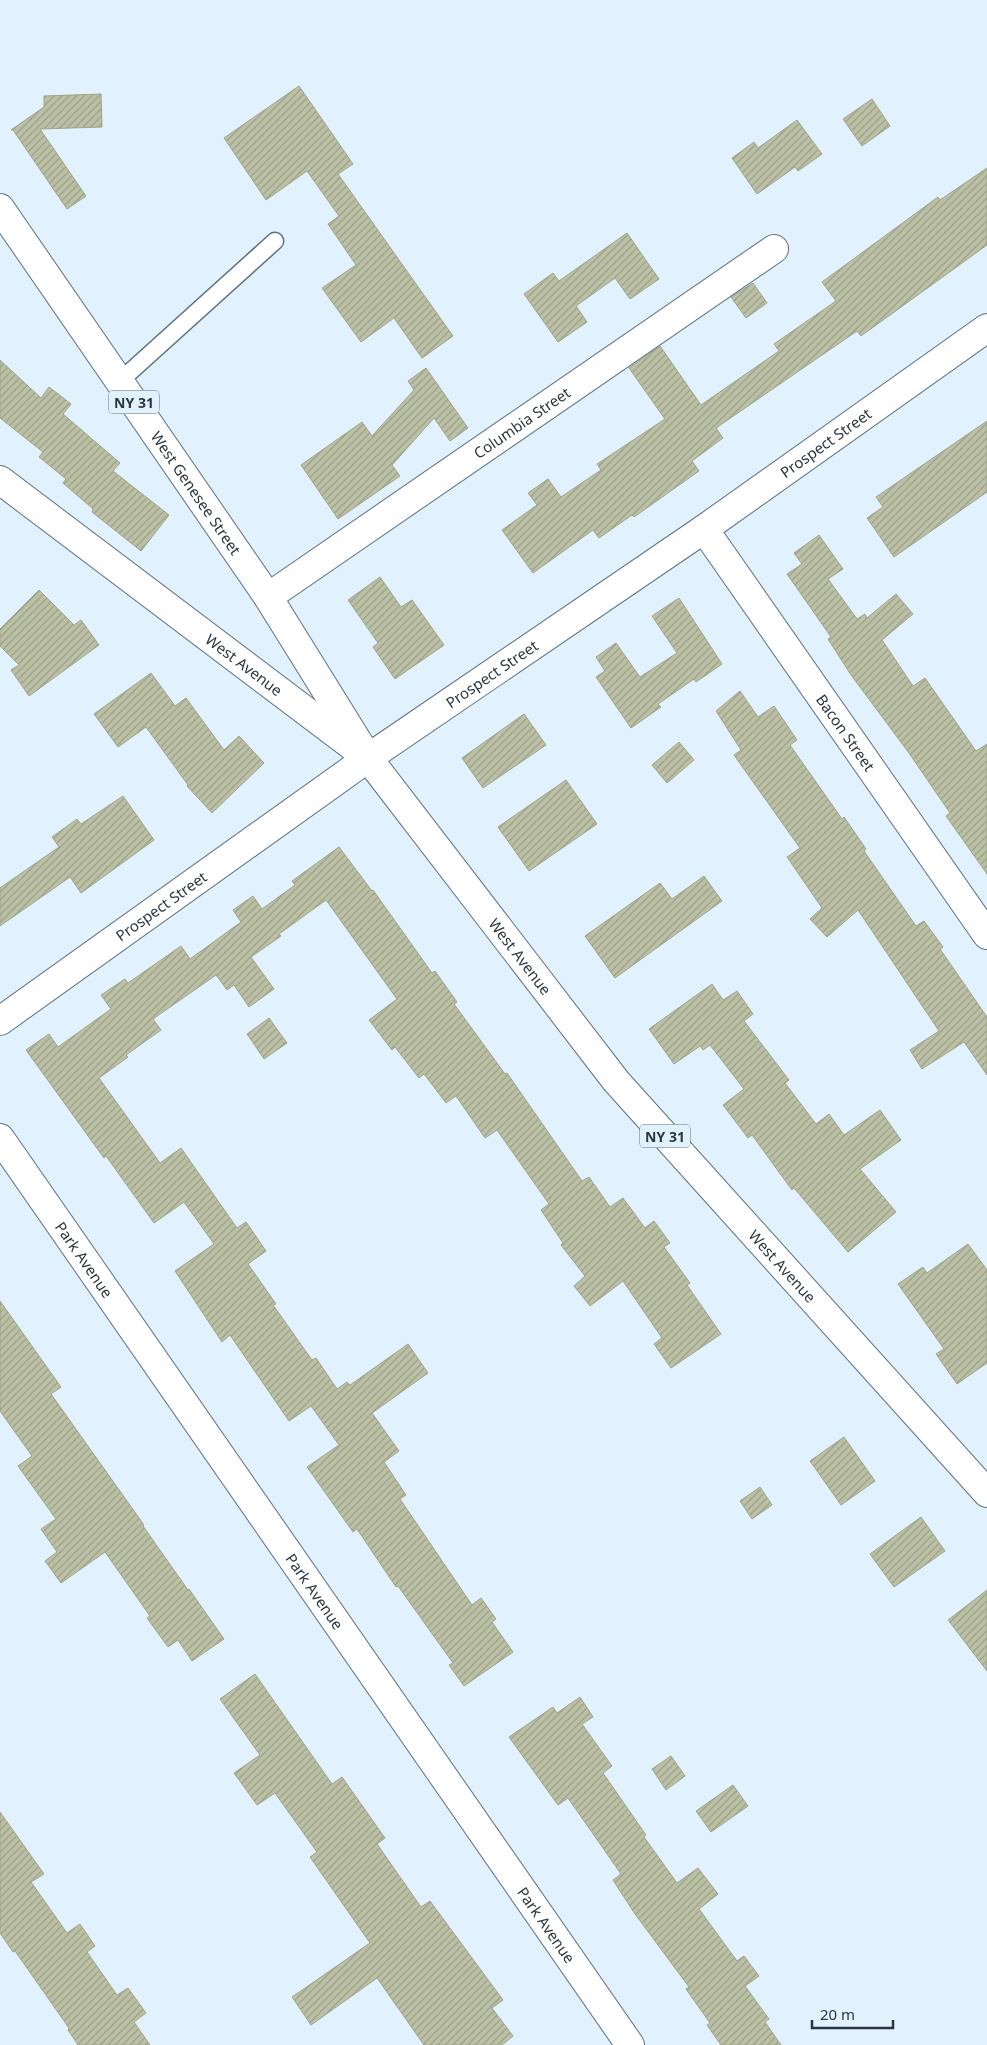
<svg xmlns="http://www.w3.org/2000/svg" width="987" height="2045" viewBox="0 0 987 2045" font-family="'Noto Sans',sans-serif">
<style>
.building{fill:url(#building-hatch);stroke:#9fa489}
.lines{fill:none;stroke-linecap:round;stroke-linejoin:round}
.lane-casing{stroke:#5b7184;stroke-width:19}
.street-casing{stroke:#5b7184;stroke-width:30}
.secondary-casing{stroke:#5b7184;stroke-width:30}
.primary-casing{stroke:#5b7184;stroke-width:30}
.highway-casing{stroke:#5b7184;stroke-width:30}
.lane{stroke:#fff;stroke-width:16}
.street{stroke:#fff;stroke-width:28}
.secondary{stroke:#fff;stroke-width:28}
.primary{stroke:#fff;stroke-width:28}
.highway{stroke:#fff;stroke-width:28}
.labels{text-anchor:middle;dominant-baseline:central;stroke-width:4;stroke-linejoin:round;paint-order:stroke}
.shield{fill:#e2f1fe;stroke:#636e78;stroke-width:1}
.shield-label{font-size:14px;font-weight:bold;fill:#2c363e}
.street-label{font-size:15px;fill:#2c363e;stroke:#e2f1fe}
</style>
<defs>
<pattern id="building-hatch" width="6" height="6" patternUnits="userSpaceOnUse" patternTransform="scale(1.25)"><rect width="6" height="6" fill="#bcc1a5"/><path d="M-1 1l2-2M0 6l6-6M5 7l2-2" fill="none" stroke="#999e88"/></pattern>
</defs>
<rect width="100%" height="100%" fill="#e2f1fe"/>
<path class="building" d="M 299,86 L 353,164 L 338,174 L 453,336 L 422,358 L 394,318 L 361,342 L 322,288 L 356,265 L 328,224 L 339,216 L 307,171 L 266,200 L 224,138 Z
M 101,94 L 102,127 L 40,129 L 86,196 L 67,209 L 13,130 L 11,130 L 44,107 L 44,96 Z
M 872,99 L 890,126 L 862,146 L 843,119 Z
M 797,120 L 822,154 L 798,171 L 795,167 L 757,194 L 732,158 L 754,142 L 758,148 Z
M 987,168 L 987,245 L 861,336 L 857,331 L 716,428 L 723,438 L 692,461 L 699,471 L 634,517 L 632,515 L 599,538 L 593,530 L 533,573 L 502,530 L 537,505 L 528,493 L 548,479 L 561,497 L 601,470 L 597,464 L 665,419 L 629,368 L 660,346 L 701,405 L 779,351 L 774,344 L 836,301 L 822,282 L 938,197 L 940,200 Z
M 627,233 L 659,279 L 630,299 L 615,278 L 576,306 L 587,322 L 558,342 L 524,294 L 553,273 L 559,281 Z
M 753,283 L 767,303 L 746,318 L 731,297 Z
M 0,360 L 41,398 L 49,387 L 71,404 L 63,414 L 120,463 L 113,471 L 169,515 L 141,551 L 92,512 L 93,509 L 63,483 L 66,479 L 39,457 L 43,452 L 0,418 Z
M 426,368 L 468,428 L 450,441 L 434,418 L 392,465 L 400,476 L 338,519 L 301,465 L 362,422 L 372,436 L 414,390 L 408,381 Z
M 987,421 L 987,492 L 894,557 L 867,518 L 883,507 L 876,497 Z
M 819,535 L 843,569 L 828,579 L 857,619 L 865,614 L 867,618 L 896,594 L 913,614 L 882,640 L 913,686 L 925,678 L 976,751 L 987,744 L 987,874 L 946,816 L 950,813 L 909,753 L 851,675 L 828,639 L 831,637 L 787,574 L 802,564 L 794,553 Z
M 380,577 L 401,607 L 412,600 L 444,645 L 395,679 L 373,647 L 378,643 L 348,600 Z
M 39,590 L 74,625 L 81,620 L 99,645 L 29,696 L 11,670 L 19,665 L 0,646 L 0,629 Z
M 679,598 L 722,664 L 696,682 L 694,679 L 658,704 L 661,707 L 631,728 L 596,677 L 605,671 L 596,657 L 616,643 L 640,677 L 677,653 L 652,616 Z
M 151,673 L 175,706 L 186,698 L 224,750 L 239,736 L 264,763 L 212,813 L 187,786 L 188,785 L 146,727 L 118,747 L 94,714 Z
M 740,691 L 758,717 L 774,706 L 797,740 L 790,745 L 842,819 L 844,817 L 866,849 L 864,851 L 916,926 L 924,921 L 943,947 L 940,949 L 987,1017 L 987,1075 L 964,1042 L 922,1069 L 910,1050 L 939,1031 L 858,910 L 827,937 L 810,919 L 822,908 L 787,857 L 800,848 L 734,755 L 741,750 L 716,711 Z
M 524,714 L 546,745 L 483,788 L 462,758 Z
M 679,742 L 694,760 L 667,783 L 652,765 Z
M 566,780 L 597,824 L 529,871 L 498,827 Z
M 123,796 L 154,840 L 81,893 L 70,877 L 0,926 L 0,888 L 59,847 L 52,837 L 77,819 L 81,824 Z
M 339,847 L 372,891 L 373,890 L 432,973 L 435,971 L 457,1002 L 454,1004 L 505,1074 L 507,1073 L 582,1181 L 589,1177 L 610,1207 L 623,1198 L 645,1228 L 654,1221 L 670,1243 L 664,1247 L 690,1283 L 687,1285 L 721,1334 L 671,1368 L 654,1344 L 662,1338 L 623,1281 L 590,1306 L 574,1286 L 585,1276 L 561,1245 L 563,1243 L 541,1210 L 549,1204 L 497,1130 L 485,1138 L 456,1096 L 446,1103 L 424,1074 L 419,1078 L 395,1047 L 392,1050 L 369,1020 L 397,999 L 326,900 L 279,934 L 281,936 L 251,957 L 274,989 L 249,1007 L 234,985 L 227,990 L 216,975 L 153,1019 L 161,1030 L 126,1055 L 128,1057 L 99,1078 L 160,1163 L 181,1148 L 237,1228 L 246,1222 L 266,1251 L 248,1264 L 276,1304 L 273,1305 L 312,1360 L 316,1358 L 337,1389 L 347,1382 L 350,1385 L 408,1344 L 428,1373 L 372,1413 L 399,1451 L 384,1462 L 406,1495 L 400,1499 L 472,1605 L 481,1598 L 496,1619 L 492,1622 L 513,1652 L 464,1686 L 449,1665 L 453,1663 L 398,1586 L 396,1587 L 357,1529 L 353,1532 L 307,1467 L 339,1445 L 311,1406 L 289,1421 L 230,1335 L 222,1342 L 175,1271 L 214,1244 L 184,1202 L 154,1223 L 106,1156 L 104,1158 L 26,1050 L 49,1034 L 58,1047 L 111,1009 L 101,995 L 125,979 L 128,983 L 181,946 L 190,959 L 241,922 L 233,910 L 253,896 L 262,909 L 295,885 L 292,881 Z
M 704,876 L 722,901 L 615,978 L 585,936 L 660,883 L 672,899 Z
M 712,984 L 723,1000 L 737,991 L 753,1014 L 744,1021 L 789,1080 L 785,1083 L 816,1124 L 829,1114 L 844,1135 L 880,1110 L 901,1140 L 860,1169 L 896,1212 L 848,1252 L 794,1188 L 792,1190 L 752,1135 L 748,1138 L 723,1105 L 744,1089 L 710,1045 L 703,1050 L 700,1046 L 674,1064 L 649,1029 Z
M 269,1018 L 287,1043 L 264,1059 L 247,1034 Z
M 968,1244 L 987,1270 L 987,1363 L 957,1384 L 936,1354 L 944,1349 L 898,1284 L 923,1267 L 927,1273 Z
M 0,1301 L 61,1387 L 51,1394 L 144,1525 L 143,1526 L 188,1590 L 189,1589 L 224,1639 L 192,1661 L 178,1640 L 168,1647 L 147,1618 L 150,1616 L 105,1552 L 61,1583 L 45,1561 L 57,1552 L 41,1529 L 56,1519 L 18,1466 L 32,1456 L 0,1411 Z
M 844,1437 L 875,1481 L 841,1505 L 810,1461 Z
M 760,1487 L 772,1505 L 752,1519 L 740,1501 Z
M 921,1517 L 945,1551 L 894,1587 L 870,1554 Z
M 987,1590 L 987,1671 L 948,1620 Z
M 255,1674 L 332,1784 L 342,1777 L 385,1838 L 377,1844 L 421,1907 L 430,1901 L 503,2000 L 492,2008 L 513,2036 L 502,2045 L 424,2045 L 377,1978 L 311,2025 L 292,1997 L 370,1943 L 310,1857 L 317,1852 L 275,1793 L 257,1805 L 234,1773 L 260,1755 L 220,1699 Z
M 580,1697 L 593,1717 L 582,1724 L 612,1766 L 603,1773 L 646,1835 L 644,1837 L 677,1883 L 698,1868 L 718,1894 L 699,1909 L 737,1961 L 744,1956 L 759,1976 L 745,1986 L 769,2019 L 765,2022 L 781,2045 L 721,2045 L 707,2025 L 710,2023 L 686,1989 L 689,1987 L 635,1914 L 613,1880 L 621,1874 L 568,1798 L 558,1805 L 509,1737 L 553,1707 L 557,1713 Z
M 671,1756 L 685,1776 L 666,1790 L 652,1769 Z
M 733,1785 L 748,1806 L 711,1832 L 696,1811 Z
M 0,1812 L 44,1874 L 31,1882 L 67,1933 L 80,1924 L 95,1946 L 87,1952 L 117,1995 L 128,1988 L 146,2013 L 134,2022 L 150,2045 L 78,2045 L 68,2030 L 69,2028 L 15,1951 L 13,1952 L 0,1933 Z"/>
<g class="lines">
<defs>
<path id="lane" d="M 120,381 L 275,241"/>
<g id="street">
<path id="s1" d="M 704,529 L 987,935"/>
<path id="s2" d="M 268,597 L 774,249"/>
</g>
<g id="secondary">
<path id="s3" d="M 0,1021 L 368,758 L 704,529 L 987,328"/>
<path id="s4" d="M 0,1138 L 630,2045"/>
</g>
<g id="primary">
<path id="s5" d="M 0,480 L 368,758"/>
</g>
<g id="highway">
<path id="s6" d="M 0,208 L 268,597 L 368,758 L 616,1081 L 987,1493"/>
</g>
</defs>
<use href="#lane" class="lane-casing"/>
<use href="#street" class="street-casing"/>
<use href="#secondary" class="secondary-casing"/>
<use href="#primary" class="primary-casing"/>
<use href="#highway" class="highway-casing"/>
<use href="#lane" class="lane"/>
<use href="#street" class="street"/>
<use href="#secondary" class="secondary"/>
<use href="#primary" class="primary"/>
<use href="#highway" class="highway"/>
</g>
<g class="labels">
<g class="shield">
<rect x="109" y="390.5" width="50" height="23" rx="4"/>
<rect x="640" y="1124.5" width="50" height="23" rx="4"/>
</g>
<g class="shield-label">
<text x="134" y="402">NY 31</text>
<text x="665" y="1136">NY 31</text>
</g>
<g class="street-label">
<text stroke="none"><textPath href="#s2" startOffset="308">Columbia Street</textPath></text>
<text stroke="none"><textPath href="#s3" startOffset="1008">Prospect Street</textPath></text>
<text stroke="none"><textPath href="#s6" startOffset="346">West Genesee Street</textPath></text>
<text stroke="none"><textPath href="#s5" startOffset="306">West Avenue</textPath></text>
<text stroke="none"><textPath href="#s3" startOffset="602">Prospect Street</textPath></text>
<text stroke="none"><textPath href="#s1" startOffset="248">Bacon Street</textPath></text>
<text stroke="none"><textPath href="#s3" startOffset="198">Prospect Street</textPath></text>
<text stroke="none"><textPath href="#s6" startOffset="912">West Avenue</textPath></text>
<text stroke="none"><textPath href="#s4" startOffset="148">Park Avenue</textPath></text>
<text stroke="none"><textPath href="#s6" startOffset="1318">West Avenue</textPath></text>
<text stroke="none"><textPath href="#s4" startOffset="552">Park Avenue</textPath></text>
<text stroke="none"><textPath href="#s4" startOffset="958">Park Avenue</textPath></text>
</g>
</g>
<path d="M812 2020v8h81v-8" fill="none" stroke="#2c363e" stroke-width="2.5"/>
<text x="820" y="2020" font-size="15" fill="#2c363e" stroke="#e2f1fe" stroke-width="4" paint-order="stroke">20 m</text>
</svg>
